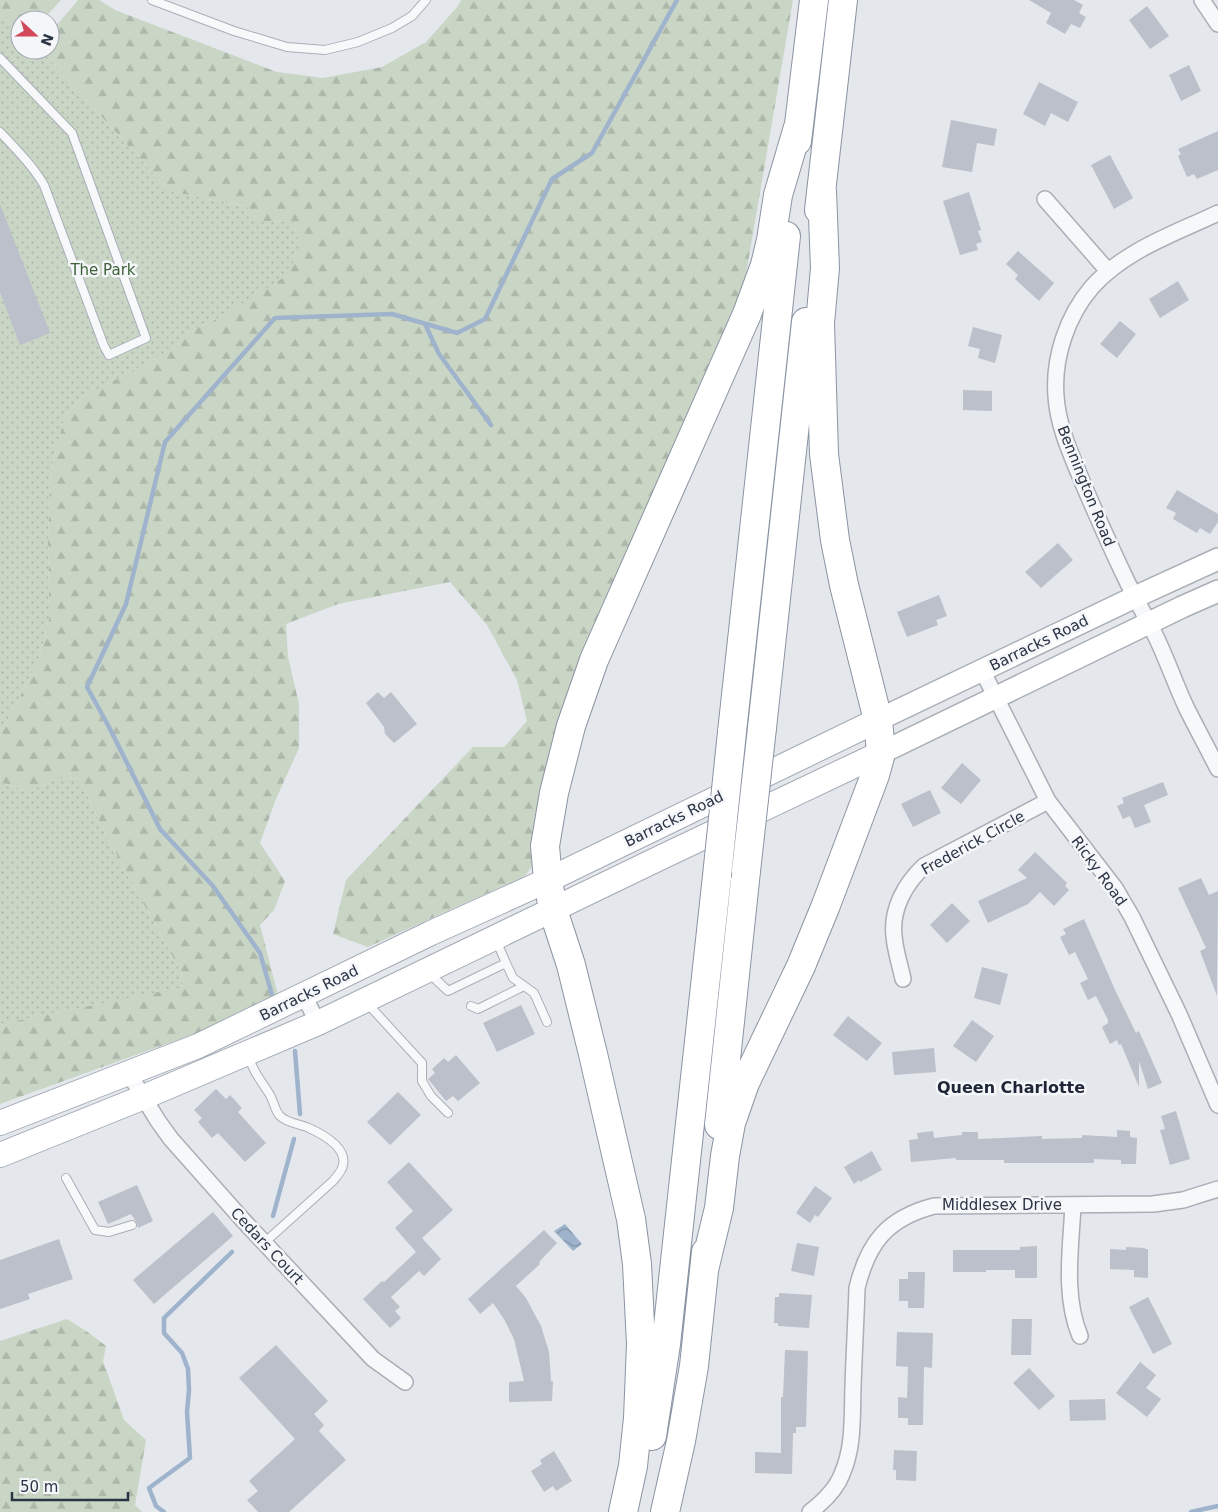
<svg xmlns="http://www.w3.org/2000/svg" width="1218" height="1512" viewBox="0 0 1218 1512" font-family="'DejaVu Sans',sans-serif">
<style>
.forest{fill:url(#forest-firs)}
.park{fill:url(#park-dots)}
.water{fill:url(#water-waves)}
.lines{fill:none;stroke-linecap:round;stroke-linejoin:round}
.stream{stroke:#9fb4cc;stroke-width:4.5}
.building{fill:#bbc0ca}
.service-casing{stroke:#a9aeb7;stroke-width:10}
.minor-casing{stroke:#a9aeb7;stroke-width:18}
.secondary-casing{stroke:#a9aeb7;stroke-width:24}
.primary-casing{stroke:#a3abb8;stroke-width:26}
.motorway-casing{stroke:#8b94a3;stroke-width:30}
.service{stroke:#f7f8fa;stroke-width:8}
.minor{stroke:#f7f8fa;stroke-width:15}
.secondary{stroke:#fff;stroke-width:21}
.primary{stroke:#fff;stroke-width:24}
.motorway{stroke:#fff;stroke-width:28}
.motorway-bridge-casing{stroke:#8b94a3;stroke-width:30;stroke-linecap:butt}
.motorway-bridge{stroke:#fff;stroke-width:28}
.labels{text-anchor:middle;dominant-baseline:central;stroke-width:5;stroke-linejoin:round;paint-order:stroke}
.park-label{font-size:15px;fill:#3f6138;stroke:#f4f6f9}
.street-label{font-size:15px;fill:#2b3445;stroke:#f4f6f9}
.neighbourhood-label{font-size:16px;font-weight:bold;fill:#1d2536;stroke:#f4f6f9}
</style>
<defs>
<pattern id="forest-firs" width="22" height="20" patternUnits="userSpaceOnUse" patternTransform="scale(1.25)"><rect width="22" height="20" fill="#c9d6c5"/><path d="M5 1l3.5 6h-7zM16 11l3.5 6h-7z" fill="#adb8ab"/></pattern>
<pattern id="park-dots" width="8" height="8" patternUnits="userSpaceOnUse" patternTransform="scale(1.25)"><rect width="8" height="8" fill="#c9d6c5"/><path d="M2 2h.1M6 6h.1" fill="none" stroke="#adb8ab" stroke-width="1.8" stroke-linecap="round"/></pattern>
<pattern id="water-waves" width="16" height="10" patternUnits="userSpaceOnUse" patternTransform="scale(1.25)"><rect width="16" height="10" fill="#9fb4cc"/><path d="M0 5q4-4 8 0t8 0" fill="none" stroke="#8293a7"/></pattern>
</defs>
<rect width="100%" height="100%" fill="#e4e7ec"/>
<path class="forest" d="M 0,0 L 61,0 L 43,20 L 20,20 L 20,33 L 0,14 Z
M 78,0 L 99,0 L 115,10 L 277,72 L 323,78 L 382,67 L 426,42 L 458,6 L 461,0 L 793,0 L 740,309 L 682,441 L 535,862 L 525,876 L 368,947 L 333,934 L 346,880 L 473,747 L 504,747 L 527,721 L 517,680 L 487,625 L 450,582 L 338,604 L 286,624 L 288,657 L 299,704 L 299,748 L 276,799 L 260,843 L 285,881 L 274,910 L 260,925 L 280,1003 L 0,1104 L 0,1024 L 183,986 L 181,972 L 102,828 L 80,779 L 58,778 L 29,791 L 2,783 L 0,779 L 0,735 L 39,659 L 49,618 L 48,539 L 50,473 L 64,418 L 80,398 L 179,346 L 190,331 L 223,316 L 291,221 L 258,222 L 247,207 L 169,191 L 41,50 L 50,50 L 50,33 Z
M 67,1319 L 89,1333 L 106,1346 L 103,1361 L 124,1420 L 146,1440 L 135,1505 L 142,1512 L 0,1512 L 0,1341 Z"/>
<path class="park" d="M 0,14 L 20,33 L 20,50 L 41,50 L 169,191 L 247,207 L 258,222 L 291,221 L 301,246 L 286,276 L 223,316 L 190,331 L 179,346 L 80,398 L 64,418 L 50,473 L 48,539 L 49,618 L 39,659 L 0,735 Z
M 58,778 L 80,779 L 102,828 L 181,972 L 183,987 L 0,1024 L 0,779 L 2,783 L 29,791 Z"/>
<path class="water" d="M 565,1224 L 582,1244 L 573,1251 L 554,1231 Z"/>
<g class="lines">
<path class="stream" d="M 425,324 L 439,354 L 491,425
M 272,995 L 260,953 L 213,886 L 160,829 L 109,727 L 87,687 L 126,604 L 165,442 L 275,318 L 392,314 L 457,333 L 485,319 L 552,179 L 592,153 L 677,0
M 295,1051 L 300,1114
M 273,1216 L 294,1139
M 164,1512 L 156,1506 L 149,1488 L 190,1458 L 187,1412 L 189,1390 L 188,1369 L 182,1353 L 164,1333 L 164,1318 L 232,1252
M 1191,1512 L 1218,1506"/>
</g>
<path class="building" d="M 1029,0 L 1074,0 L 1083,5 L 1079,13 L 1086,17 L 1080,28 L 1071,24 L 1065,34 L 1046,23 L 1051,13 Z
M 1147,6 L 1169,36 L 1150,49 L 1129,20 Z
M 1189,65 L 1201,91 L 1181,101 L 1169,75 Z
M 1039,82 L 1078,102 L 1068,122 L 1051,113 L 1045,126 L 1023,114 Z
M 951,120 L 997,129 L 994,146 L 977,143 L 972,172 L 942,167 Z
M 1218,131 L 1218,170 L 1197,179 L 1194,174 L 1187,177 L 1178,156 L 1181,154 L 1178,149 Z
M 1110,155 L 1133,198 L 1114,209 L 1091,165 Z
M 969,192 L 981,230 L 978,231 L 982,242 L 976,244 L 978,250 L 960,255 L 943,201 Z
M 0,204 L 50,333 L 20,345 L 0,292 Z
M 1018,251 L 1054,283 L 1039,301 L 1015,279 L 1018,275 L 1006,264 Z
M 1178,281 L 1189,300 L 1160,318 L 1149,299 Z
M 1120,321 L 1136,334 L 1117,358 L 1100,344 Z
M 973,327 L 1002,335 L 995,363 L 978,358 L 980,349 L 968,346 Z
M 963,390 L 992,391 L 992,411 L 963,410 Z
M 1177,490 L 1218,514 L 1218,522 L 1210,534 L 1200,528 L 1197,533 L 1173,519 L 1176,513 L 1166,508 Z
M 1058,543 L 1073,560 L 1041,588 L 1025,572 Z
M 939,595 L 947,616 L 936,620 L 938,625 L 907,637 L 897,612 Z
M 378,692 L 384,698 L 391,692 L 417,724 L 394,743 L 385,734 L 384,727 L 366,703 Z
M 962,763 L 981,780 L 961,804 L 941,788 Z
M 1163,782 L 1168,795 L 1144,805 L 1151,822 L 1135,828 L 1130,816 L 1123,819 L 1117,806 L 1124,803 L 1122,798 Z
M 930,790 L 941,813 L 913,827 L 901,804 Z
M 1035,852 L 1067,883 L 1065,886 L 1069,890 L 1054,906 L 1040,892 L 1028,904 L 988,923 L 978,901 L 1027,878 L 1018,870 Z
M 1201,878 L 1209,895 L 1218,891 L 1217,996 L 1200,951 L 1206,948 L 1178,888 Z
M 952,903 L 970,921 L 947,943 L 930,925 Z
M 1084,919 L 1116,992 L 1136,1033 L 1139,1031 L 1162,1083 L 1148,1089 L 1139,1061 L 1139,1087 L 1121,1044 L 1119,1045 L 1117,1040 L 1110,1044 L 1102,1027 L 1108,1023 L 1108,1020 L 1096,996 L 1088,1000 L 1080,983 L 1088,979 L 1075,952 L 1069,955 L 1060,937 L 1066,934 L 1063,929 Z
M 982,967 L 1008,974 L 1000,1005 L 974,998 Z
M 521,1005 L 535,1034 L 497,1052 L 483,1023 Z
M 848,1016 L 882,1043 L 867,1061 L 833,1035 Z
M 972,1020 L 994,1036 L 976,1062 L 953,1046 Z
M 934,1048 L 936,1072 L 894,1075 L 892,1052 Z
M 456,1055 L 480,1083 L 458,1101 L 453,1096 L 446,1101 L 428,1079 L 435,1073 L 432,1069 L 444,1058 L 448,1062 Z
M 216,1089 L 226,1099 L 230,1095 L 242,1108 L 238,1112 L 266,1143 L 245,1162 L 218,1133 L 212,1138 L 198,1122 L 202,1118 L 194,1110 Z
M 398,1092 L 421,1115 L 390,1145 L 367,1122 Z
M 1176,1111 L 1190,1159 L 1170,1165 L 1160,1130 L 1165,1129 L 1161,1116 Z
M 1117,1130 L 1130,1131 L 1130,1137 L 1137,1138 L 1136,1164 L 1121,1164 L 1121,1160 L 1094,1159 L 1094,1163 L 1004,1163 L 1004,1160 L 956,1160 L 956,1158 L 911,1162 L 909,1140 L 918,1139 L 917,1133 L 933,1131 L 934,1138 L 962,1135 L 962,1132 L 978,1132 L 978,1139 L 1042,1136 L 1042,1139 L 1082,1138 L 1082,1135 L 1117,1137 Z
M 872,1151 L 882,1170 L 860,1182 L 859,1180 L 854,1184 L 844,1167 Z
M 409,1162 L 453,1210 L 422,1238 L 441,1259 L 424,1276 L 419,1271 L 391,1297 L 400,1307 L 395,1311 L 401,1318 L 390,1328 L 363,1299 L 382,1281 L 384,1282 L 416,1252 L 395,1228 L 413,1211 L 387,1182 Z
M 137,1185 L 153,1221 L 138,1228 L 137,1223 L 131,1214 L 108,1224 L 98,1202 Z
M 815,1186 L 832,1198 L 818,1217 L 815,1215 L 810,1223 L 796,1213 Z
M 213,1212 L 233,1236 L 154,1304 L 133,1280 Z
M 544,1230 L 557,1243 L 539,1262 L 540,1264 L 516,1286 L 526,1298 L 541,1326 L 549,1352 L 551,1381 L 553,1381 L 552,1401 L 509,1402 L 509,1382 L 524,1381 L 514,1339 L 504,1319 L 493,1303 L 480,1314 L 468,1299 Z
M 59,1239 L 73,1279 L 28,1294 L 30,1299 L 0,1309 L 0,1260 Z
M 797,1243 L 819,1247 L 814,1276 L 791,1271 Z
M 1037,1246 L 1037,1278 L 1015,1278 L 1015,1270 L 986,1270 L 986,1272 L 953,1272 L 953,1250 L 1020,1250 L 1020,1247 Z
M 1126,1247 L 1145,1248 L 1145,1249 L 1148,1249 L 1148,1278 L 1134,1277 L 1134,1270 L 1110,1269 L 1110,1249 L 1126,1250 Z
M 908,1272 L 925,1272 L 924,1308 L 908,1308 L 908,1301 L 899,1301 L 899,1279 L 908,1279 Z
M 779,1293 L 812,1295 L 809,1328 L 778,1326 L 778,1323 L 774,1323 L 775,1297 L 779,1297 Z
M 1148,1297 L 1172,1344 L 1153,1354 L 1129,1307 Z
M 1012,1319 L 1032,1319 L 1031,1355 L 1011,1355 Z
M 897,1332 L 933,1333 L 932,1368 L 924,1367 L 923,1425 L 908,1425 L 908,1418 L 898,1418 L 898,1397 L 907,1398 L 908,1367 L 896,1366 Z
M 276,1345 L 328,1401 L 314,1414 L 324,1425 L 319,1431 L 346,1460 L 289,1512 L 258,1512 L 247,1500 L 258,1491 L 249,1481 L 295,1439 L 239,1378 Z
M 785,1350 L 808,1351 L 806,1427 L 796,1427 L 796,1433 L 793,1433 L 792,1474 L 755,1473 L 755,1452 L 781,1453 L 781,1397 L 783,1397 Z
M 1140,1362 L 1156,1375 L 1146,1388 L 1161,1399 L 1147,1417 L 1116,1393 Z
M 1029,1368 L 1055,1396 L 1039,1410 L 1013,1383 Z
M 1105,1399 L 1106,1420 L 1070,1421 L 1069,1400 Z
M 894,1450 L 917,1451 L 916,1481 L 896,1480 L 896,1470 L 893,1470 Z
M 554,1451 L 572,1481 L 556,1491 L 553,1486 L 544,1492 L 531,1471 L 542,1464 L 540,1460 Z"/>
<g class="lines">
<defs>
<path id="service" d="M 152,0 L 234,31 L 287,47 L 325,50 L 358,42 L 392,28 L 412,16 L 426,0
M 0,58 L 72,133 L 146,338 L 109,355 L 104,346 L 44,185 C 32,165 16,149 0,132
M 506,963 L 513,978 L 534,993 L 547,1022
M 430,974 L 448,991 L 506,963 L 496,940
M 366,1002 L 422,1063 L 422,1081 L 431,1096 L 448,1113
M 471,1006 L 478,1009 L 524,986
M 248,1055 C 254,1073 260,1079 270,1095 C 274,1102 275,1111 280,1116 C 287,1123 300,1124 309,1128 C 322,1134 347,1147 343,1165 C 342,1171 337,1176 333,1181 L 264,1243
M 66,1178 L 95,1230 L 109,1232 L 132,1225"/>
<path id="minor" d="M 1202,0 L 1218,24
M 1045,199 L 1108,271
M 1218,213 C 1174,234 1125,250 1092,287 C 1067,316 1053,358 1056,396 C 1058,428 1072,456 1084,486 C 1097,516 1110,546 1124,575 C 1134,597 1147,618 1157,639 C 1168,662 1176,686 1187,709 C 1197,729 1208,749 1218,769
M 982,670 L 1048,801 L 1115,888 L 1132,917 L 1179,1014 L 1218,1105
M 903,979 C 900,965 895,950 894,936 C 891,909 905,884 924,866 L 1048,801
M 304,996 L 318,1023
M 128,1072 L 158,1121 L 171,1139 L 242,1219 L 373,1359 L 405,1382
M 1073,1205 C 1071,1248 1063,1295 1080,1336
M 810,1512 C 823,1502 836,1490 842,1474 C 854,1447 852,1416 853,1387 C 854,1354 856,1321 857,1288 C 868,1242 888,1218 934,1206 L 1153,1204 L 1183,1200 L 1218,1189"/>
<path id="secondary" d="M 878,720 L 1135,597 L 1218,559
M 881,753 L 1182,607 L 1218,591"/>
<path id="primary" d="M 0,1123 L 198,1046 L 431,933 L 548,880 L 878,720
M 0,1155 L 144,1097 L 318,1023 L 666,855 L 881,753"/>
<path id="motorway" d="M 797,141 L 814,0
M 819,210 L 843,0
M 762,728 L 806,322
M 732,732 L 786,236
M 719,1125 L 746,871
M 704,1270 L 719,1208 L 725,1156 L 731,1123 L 745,1083 L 801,966 L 826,905 L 875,775 L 881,753 L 878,720 L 844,585 L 835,540 L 824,454 L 820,323 L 825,268 L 822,191
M 652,1436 L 666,1344 L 717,876
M 623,1512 L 633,1466 L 638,1418 L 641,1344 L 637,1264 L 631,1219 L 593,1054 L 571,965 L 553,910 L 548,880 L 545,846 L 554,793 L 571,726 L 594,660 L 747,314 L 765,265 L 771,240 L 778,195 L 799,124
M 665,1512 L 681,1441 L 694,1366 L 706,1252"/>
</defs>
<use href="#service" class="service-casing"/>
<use href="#minor" class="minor-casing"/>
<use href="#secondary" class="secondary-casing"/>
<use href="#primary" class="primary-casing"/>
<use href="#motorway" class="motorway-casing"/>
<use href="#service" class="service"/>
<use href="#minor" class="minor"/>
<use href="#secondary" class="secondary"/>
<use href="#primary" class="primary"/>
<use href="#motorway" class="motorway"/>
<defs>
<path id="motorway-bridge" d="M 746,871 L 762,728
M 717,876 L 732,732"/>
</defs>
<use href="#motorway-bridge" class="motorway-bridge-casing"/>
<use href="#motorway-bridge" class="motorway-bridge"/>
</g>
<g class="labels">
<g class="park-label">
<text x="103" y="270">The Park</text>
</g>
<g class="street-label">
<text transform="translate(1086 486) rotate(68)">Bennington Road</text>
<text transform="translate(1039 643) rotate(-26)">Barracks Road</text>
<text transform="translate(674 819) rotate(-26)">Barracks Road</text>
<text transform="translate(973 843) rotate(-29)">Frederick Circle</text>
<text transform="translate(1099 871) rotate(54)">Ricky Road</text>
<text transform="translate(309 993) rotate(-26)">Barracks Road</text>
<text x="1002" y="1205">Middlesex Drive</text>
<text transform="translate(267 1246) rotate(47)">Cedars Court</text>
</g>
<g class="neighbourhood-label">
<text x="1011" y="1087">Queen Charlotte</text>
</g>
</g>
<g transform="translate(35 35) rotate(111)"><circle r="24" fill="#f4f6f9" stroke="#a4a8b1"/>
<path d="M0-4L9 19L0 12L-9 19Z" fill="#d1495b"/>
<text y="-8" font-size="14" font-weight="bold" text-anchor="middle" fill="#2b3445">N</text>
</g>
<path d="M12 1492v8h116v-8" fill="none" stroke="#2b3445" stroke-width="2.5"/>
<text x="20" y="1492" font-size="15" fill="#2b3445" stroke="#f4f6f9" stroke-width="4" paint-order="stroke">50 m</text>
</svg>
